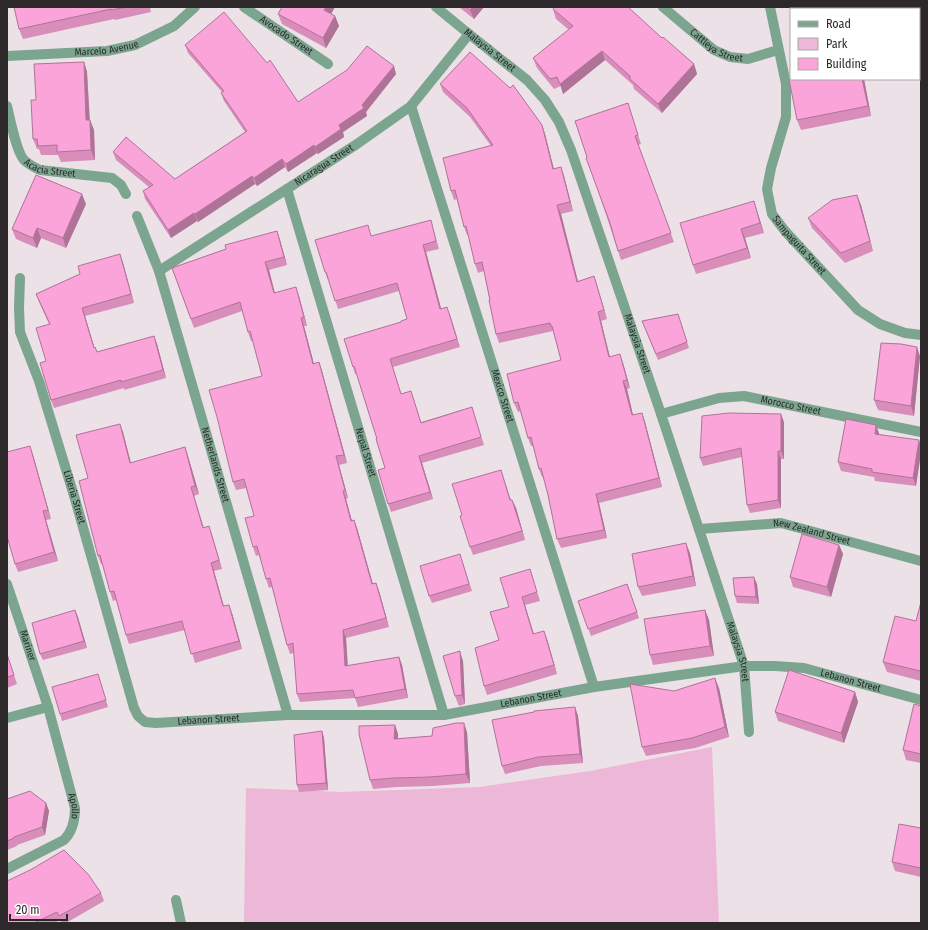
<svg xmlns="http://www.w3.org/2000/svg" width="928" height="930" viewBox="0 0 928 930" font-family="'Fira Sans Condensed',sans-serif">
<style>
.green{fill:#edb7d7}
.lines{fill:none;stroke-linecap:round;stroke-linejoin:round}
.minor{stroke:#7ca590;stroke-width:10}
.wall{fill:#d88dbb}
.shaded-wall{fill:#b07398}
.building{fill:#fba4d9;stroke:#b07398}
.labels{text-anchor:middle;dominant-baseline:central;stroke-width:4;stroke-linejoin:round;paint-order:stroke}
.street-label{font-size:10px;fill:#2d292b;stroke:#fff}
</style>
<rect width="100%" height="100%" fill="#ece1e7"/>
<path class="green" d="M 712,747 L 719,923 L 244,923 L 246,788 L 341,792 L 479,787 L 590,771 Z"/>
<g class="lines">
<g class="minor">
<path id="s1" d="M 244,7 L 328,64"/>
<path id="s2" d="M 436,7 L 469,34 L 527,80 L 545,100 L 559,122 L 571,150 L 661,414 L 744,666 L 749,732"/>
<path id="s3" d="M 663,7 L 714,50 L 730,57 L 748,59 L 778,50"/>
<path id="s4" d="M 770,7 L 786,84 L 786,117 L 771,168 L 767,189 L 772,214 L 785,231 L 858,310 L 880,324 L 905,333 L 921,335"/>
<path id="s5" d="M 7,56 L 107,51 L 135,45 L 174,26 L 195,7"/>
<path id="s6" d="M 7,106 C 10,118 16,151 24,160 C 29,165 34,167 40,170 L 112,178 L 121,185 L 126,194"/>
<path id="s7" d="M 411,106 L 594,687"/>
<path id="s8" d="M 287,189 L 444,715"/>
<path id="s9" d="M 137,216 L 159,271 L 288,715"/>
<path id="s10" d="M 159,271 L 357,144 L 411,106 L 469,34"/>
<path id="s11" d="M 20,278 L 19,308 L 20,332 L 39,381 L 75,499 L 134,708 L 138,716 L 145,722 L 156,723 L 288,715 L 444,715 L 594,687 L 744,666 L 775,666 L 804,668 L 921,700"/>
<path id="s12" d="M 661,414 L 719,398 L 744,396 L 921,432"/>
<path id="s13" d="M 699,529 L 781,523 L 921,561"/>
<path id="s14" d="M 7,584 L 48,707 L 75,808 C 75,820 73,831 64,840 L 7,869"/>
<path d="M 7,718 L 48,707"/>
<path d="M 176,900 L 181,923"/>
</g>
</g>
<path class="wall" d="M 14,7 L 150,7 L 151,12 L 115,20 L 114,19 L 23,39 L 19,29 Z
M 459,7 L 484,7 L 474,19 Z
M 553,9 L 662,38 L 694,64 L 697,74 L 662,113 L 634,89 L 633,85 L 605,60 L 563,94 L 561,86 L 554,89 L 537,68 L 533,58 L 569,30 L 556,19 Z
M 278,14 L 331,14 L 335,16 L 339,26 L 326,48 L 282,24 Z
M 185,45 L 298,102 L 396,74 L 366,112 L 367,116 L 343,132 L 344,137 L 318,154 L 317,153 L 288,172 L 285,167 L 257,186 L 255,184 L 198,222 L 197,221 L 171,238 L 145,199 L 143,191 L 149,187 L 116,160 L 113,152 L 175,179 L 245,132 L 224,101 L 221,93 L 222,92 L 188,53 Z
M 84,62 L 87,72 L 90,120 L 94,130 L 95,160 L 61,162 L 58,155 L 41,155 L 39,149 L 37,149 L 33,139 L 36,100 Z
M 864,79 L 871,116 L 801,130 L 797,120 Z
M 440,84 L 542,125 L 545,134 L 554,169 L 561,167 L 564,176 L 573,211 L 561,214 L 578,281 L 594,276 L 607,319 L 601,321 L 610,357 L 623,363 L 630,388 L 627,389 L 633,415 L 642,413 L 645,422 L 662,487 L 599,503 L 607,538 L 561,548 L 557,539 L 548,495 L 543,477 L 542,477 L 539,469 L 533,446 L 531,446 L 528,438 L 521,411 L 518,412 L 514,403 L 561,360 L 553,331 L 499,343 L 496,334 L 484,271 L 478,273 L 475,264 L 468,235 L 467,235 L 464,227 L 457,199 L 454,200 L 451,191 L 491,146 L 470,117 L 443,92 Z
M 628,103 L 641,144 L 638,145 L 674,242 L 621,260 L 587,157 Z
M 86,204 L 66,248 L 41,238 L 37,248 L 16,239 L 12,229 Z
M 861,205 L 873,251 L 845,263 L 812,228 L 808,218 Z
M 757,211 L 764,233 L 745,238 L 751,258 L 696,274 L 693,265 Z
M 431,220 L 433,228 L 439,249 L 426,252 L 441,308 L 450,314 L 460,347 L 393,367 L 401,394 L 411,391 L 421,422 L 472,407 L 484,445 L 422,463 L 433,499 L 391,512 L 388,504 L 385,468 L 377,439 L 357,374 L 355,374 L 353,367 L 401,322 L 407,319 L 399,291 L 338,309 L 329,280 L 328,280 L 325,272 L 372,236 Z
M 277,231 L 280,240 L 287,265 L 269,270 L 275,293 L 299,296 L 307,326 L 304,326 L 314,364 L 319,362 L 322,371 L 347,463 L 339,465 L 348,498 L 346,499 L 352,521 L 354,520 L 357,528 L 373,584 L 376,583 L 379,591 L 389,627 L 346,638 L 348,666 L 399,657 L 402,665 L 408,698 L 358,707 L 355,698 L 300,702 L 297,694 L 294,653 L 290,654 L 287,645 L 272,587 L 269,588 L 266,579 L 259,555 L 256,556 L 253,547 L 254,516 L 246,488 L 236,490 L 233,482 L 262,376 L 253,340 L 251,341 L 248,332 L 242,311 L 194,328 L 172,268 Z
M 120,254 L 123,263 L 134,303 L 85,316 L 94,348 L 95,347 L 97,352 L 154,336 L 157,344 L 166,378 L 124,390 L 124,388 L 54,408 L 51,400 L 46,361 L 49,324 L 39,302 L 36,294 L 80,274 Z
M 680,320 L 689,348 L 658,360 L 642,321 Z
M 920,356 L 914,416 L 878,410 L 874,400 Z
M 784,422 L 784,459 L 781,459 L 781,508 L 750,513 L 747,505 L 742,457 L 703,466 L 700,458 Z
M 123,432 L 131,463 L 185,447 L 188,456 L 199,494 L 194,496 L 204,528 L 212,535 L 222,569 L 214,571 L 224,606 L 232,613 L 242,649 L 195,663 L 185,630 L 129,644 L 126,635 L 116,600 L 113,601 L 110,592 L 103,564 L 101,564 L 98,556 L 88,478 Z
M 879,433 L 879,434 L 921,446 L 916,486 L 875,481 L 874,477 L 841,471 L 838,462 Z
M 33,455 L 51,519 L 46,520 L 58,561 L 18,572 L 15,564 Z
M 501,470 L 511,500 L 512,500 L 516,508 L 525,540 L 473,555 L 470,547 L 462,515 Z
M 839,545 L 843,554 L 831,597 L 793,587 L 790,577 Z
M 690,553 L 696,586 L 642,596 L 638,587 Z
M 460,554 L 472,591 L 432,603 L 429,596 Z
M 530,569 L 540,601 L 525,605 L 534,634 L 547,639 L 557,674 L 487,695 L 484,686 L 509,607 Z
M 627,584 L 639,618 L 591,636 L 578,601 Z
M 757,584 L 759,604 L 737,603 L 735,596 Z
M 921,602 L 921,681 L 887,672 L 883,662 L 916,621 Z
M 75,610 L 87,648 L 43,660 L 40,654 Z
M 705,610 L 709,620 L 714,656 L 653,665 L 650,655 Z
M 7,654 L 17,684 L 7,688 Z
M 463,661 L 465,704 L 459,706 L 455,696 Z
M 100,680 L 108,707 L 62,721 L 60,714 Z
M 719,688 L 729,737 L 695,748 L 646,756 L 642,747 L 674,691 Z
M 855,692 L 858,702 L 844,743 L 778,721 L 775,712 Z
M 921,706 L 921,763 L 906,760 L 903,750 Z
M 575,707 L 578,716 L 583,763 L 541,766 L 505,774 L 502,766 Z
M 395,725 L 398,734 L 398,739 L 432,736 L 467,732 L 470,783 L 433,786 L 397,787 L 373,789 L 370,780 Z
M 322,731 L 324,738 L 328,790 L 299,792 L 297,785 Z
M 7,799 L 46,803 L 49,811 L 45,835 L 17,845 L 17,846 L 7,850 Z
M 921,828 L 921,877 L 895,871 L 892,862 Z
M 101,893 L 104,901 L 66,923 L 61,923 L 60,920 L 54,923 L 7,923 Z"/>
<path class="shaded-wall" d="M 326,7 L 335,7 L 328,20 L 324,10 Z
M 473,7 L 484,7 L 474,19 L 470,10 Z
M 335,16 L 339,26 L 326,48 L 323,38 Z
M 602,51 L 605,60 L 563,94 L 560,84 Z
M 84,62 L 87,72 L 90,130 L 86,120 Z
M 694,64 L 697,74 L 662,113 L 658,104 Z
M 394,66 L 396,74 L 366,112 L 367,116 L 343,132 L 344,137 L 318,154 L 315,147 L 339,125 L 362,105 Z
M 862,79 L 864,79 L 871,116 L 868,106 Z
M 90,120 L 94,130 L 95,160 L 91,150 Z
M 542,125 L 545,134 L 556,178 L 553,169 Z
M 314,145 L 317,153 L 288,172 L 286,164 Z
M 282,159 L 285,167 L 257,186 L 254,178 Z
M 561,167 L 564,176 L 573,211 L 570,202 Z
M 252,176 L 255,184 L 198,222 L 195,214 Z
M 82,194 L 86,204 L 66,248 L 63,238 Z
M 857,195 L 861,205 L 873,251 L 870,241 Z
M 754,201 L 757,211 L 764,233 L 760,223 Z
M 557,205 L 561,214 L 580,290 L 577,282 Z
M 194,213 L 197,221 L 171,238 L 168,230 Z
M 37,228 L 41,238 L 37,248 L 33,238 Z
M 741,229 L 745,238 L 751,258 L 747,248 Z
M 277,231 L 280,240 L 287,265 L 284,257 Z
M 423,245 L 426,252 L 443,316 L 440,309 Z
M 120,254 L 123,263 L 134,303 L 131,294 Z
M 265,262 L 269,270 L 277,302 L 274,293 Z
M 594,276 L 597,285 L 607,319 L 604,310 Z
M 296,287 L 299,296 L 307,326 L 304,317 Z
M 82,308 L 85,316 L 97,356 L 94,348 Z
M 598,312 L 601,321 L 612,366 L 609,357 Z
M 301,318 L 304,326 L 316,372 L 313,364 Z
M 154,336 L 157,344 L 166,378 L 163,370 Z
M 917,347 L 920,356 L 914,416 L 911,406 Z
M 620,354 L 623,363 L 630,388 L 627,380 Z
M 319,362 L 322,371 L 347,463 L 344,455 Z
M 623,381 L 627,389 L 635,424 L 632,415 Z
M 642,413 L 645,422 L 662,487 L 659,478 Z
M 781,414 L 784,422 L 784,459 L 781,451 Z
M 120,424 L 123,432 L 133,472 L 130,463 Z
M 876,425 L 879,433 L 878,442 L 875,434 Z
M 919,440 L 921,446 L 921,454 L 916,486 L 913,478 Z
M 30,446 L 33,455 L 51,519 L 48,510 Z
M 185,447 L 188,456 L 199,494 L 195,486 Z
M 778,451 L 781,459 L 781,508 L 778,500 Z
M 336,456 L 339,465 L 348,498 L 345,490 Z
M 419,456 L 422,463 L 433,499 L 430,492 Z
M 191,487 L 194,496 L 206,537 L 203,528 Z
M 343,491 L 346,499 L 354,529 L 351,521 Z
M 596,494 L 599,503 L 607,538 L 604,530 Z
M 512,500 L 516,508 L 525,540 L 522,531 Z
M 43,511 L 46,520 L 58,561 L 54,552 Z
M 354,520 L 357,528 L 375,592 L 372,584 Z
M 209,526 L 212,535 L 222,569 L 219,560 Z
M 686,543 L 690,553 L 696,586 L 693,576 Z
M 839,545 L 843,554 L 831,597 L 827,587 Z
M 211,563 L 214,571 L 226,615 L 223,606 Z
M 754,577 L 757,584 L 759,604 L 756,597 Z
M 376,583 L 379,591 L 389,627 L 386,618 Z
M 522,597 L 525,605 L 536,643 L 533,634 Z
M 229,605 L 232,613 L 242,649 L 239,641 Z
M 75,610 L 78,617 L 87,648 L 84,641 Z
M 705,610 L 709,620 L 714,656 L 710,646 Z
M 343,630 L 346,638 L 348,675 L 345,666 Z
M 544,631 L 547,639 L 557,674 L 554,665 Z
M 460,651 L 463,661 L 465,704 L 462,695 Z
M 399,657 L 402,665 L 408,698 L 405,689 Z
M 715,678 L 719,688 L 729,737 L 725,727 Z
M 855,692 L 858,702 L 844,743 L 841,733 Z
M 575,707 L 578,716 L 583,763 L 580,754 Z
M 464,723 L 467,732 L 470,783 L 466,774 Z
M 395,725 L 398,734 L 398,748 L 394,739 Z
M 322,731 L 324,738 L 328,790 L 326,783 Z
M 46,803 L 49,811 L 45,835 L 42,827 Z"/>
<path class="building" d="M 14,7 L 127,7 L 111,10 L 111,9 L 19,29 Z
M 282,7 L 326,7 L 324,10 L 335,16 L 323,38 L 278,14 Z
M 466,7 L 473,7 L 470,10 Z
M 554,7 L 628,7 L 662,38 L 663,37 L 694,64 L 658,104 L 630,79 L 630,76 L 602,51 L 560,84 L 557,77 L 550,79 L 533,58 L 573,26 L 553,9 Z
M 792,7 L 843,7 L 844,9 L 793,9 Z
M 224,12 L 267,63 L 270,60 L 298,102 L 347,70 L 367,46 L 394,66 L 362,105 L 364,108 L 339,125 L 341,129 L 315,147 L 314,145 L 286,164 L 282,159 L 254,178 L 252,176 L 195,214 L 194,213 L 168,230 L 143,191 L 153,185 L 113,152 L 126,137 L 175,179 L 247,131 L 221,93 L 224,91 L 185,45 Z
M 470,52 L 510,88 L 513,85 L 542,125 L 553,169 L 561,167 L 570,202 L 557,205 L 577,282 L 594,276 L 604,310 L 598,312 L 609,357 L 620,354 L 627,380 L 623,381 L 632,415 L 642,413 L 659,478 L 596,494 L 604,530 L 557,539 L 548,495 L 541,468 L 539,469 L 531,437 L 528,438 L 518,402 L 514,403 L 507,374 L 561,360 L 552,326 L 551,326 L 550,323 L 496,334 L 489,300 L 490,300 L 482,262 L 475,264 L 466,226 L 464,227 L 455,190 L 451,191 L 443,158 L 493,145 L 467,108 L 440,84 Z
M 84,62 L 86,120 L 90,120 L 91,150 L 57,152 L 57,145 L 38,146 L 37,139 L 33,139 L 31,100 L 36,100 L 34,64 Z
M 789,79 L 862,79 L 868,106 L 797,120 Z
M 628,103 L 638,135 L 635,136 L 671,233 L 618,251 L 610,223 L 586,158 L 587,157 L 575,121 Z
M 36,175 L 82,194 L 63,238 L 37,228 L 33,238 L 12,229 Z
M 857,195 L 870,241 L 841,253 L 808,218 L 832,200 Z
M 754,201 L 760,223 L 741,229 L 747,248 L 693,265 L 680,223 Z
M 431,220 L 436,241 L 423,245 L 440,309 L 447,307 L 457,339 L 390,359 L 401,394 L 411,391 L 421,423 L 472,407 L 481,437 L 419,456 L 430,492 L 388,504 L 378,470 L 385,468 L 376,439 L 377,439 L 354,366 L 353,367 L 344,339 L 401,322 L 401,321 L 407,319 L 397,283 L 335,301 L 326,272 L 325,272 L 315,240 L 368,225 L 371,236 Z
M 277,231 L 284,257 L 265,262 L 274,293 L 296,287 L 304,317 L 301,318 L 313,364 L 319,362 L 344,455 L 336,456 L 345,490 L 343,491 L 351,521 L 354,520 L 372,584 L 376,583 L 386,618 L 343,630 L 345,666 L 399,657 L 405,689 L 355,698 L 353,690 L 297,694 L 293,643 L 287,645 L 270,578 L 266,579 L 257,546 L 253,547 L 245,518 L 254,516 L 244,479 L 233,482 L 217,417 L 209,390 L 262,376 L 250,331 L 248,332 L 240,302 L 191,319 L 172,268 L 226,249 L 225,245 Z
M 120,254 L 131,294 L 82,308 L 94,348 L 95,347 L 97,352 L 154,336 L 163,370 L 121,382 L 121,380 L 51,400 L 40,363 L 46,361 L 36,328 L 50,324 L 36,294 L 80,274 L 78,266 Z
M 678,314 L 687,342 L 656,354 L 642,321 Z
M 881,343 L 901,344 L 917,347 L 911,406 L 874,400 Z
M 729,413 L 781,414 L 781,451 L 778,451 L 778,500 L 747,505 L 741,448 L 700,458 L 702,416 Z
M 846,419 L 876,425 L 875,434 L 919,440 L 913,478 L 872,472 L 872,469 L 838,462 Z
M 120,424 L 130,463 L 185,447 L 195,486 L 191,487 L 203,528 L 209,526 L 219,560 L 211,563 L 223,606 L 229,605 L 239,641 L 191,654 L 182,621 L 126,635 L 114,591 L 110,592 L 100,555 L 98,556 L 79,481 L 88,478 L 76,435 Z
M 30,446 L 48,510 L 43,511 L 54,552 L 15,564 L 7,536 L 7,452 Z
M 501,470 L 510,500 L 512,500 L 522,531 L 470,547 L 460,516 L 462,515 L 452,484 Z
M 802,534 L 839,545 L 827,587 L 790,577 Z
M 686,543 L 693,576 L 638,587 L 632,554 Z
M 460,554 L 469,584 L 429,596 L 420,566 Z
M 530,569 L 537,592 L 522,597 L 533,634 L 544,631 L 554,665 L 484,686 L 475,648 L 499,640 L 490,612 L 509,607 L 500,578 Z
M 754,577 L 756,597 L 735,596 L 733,578 Z
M 627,584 L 637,612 L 588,629 L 578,601 Z
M 921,602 L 921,666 L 920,671 L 883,662 L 895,616 L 916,621 Z
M 75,610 L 84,641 L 40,654 L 32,623 Z
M 705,610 L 710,646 L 650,655 L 644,619 Z
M 460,651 L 462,695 L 455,696 L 443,656 Z
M 7,654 L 14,675 L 7,677 Z
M 789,670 L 855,692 L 841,733 L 775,712 Z
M 98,674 L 106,700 L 60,714 L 52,687 Z
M 715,678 L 725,727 L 692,738 L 642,747 L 630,684 L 674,691 Z
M 914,704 L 921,706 L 921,754 L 903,750 Z
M 575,707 L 580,754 L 538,757 L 502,766 L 492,720 L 534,712 L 534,711 Z
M 456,723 L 464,723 L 466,774 L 430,777 L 394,778 L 370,780 L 359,734 L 359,726 L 395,725 L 394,739 L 432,736 L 433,728 Z
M 322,731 L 326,783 L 297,785 L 294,735 Z
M 30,791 L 46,803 L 42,827 L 14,837 L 14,838 L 7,841 L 7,799 Z
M 899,824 L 921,828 L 921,868 L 892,862 Z
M 64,850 L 88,874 L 101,893 L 59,916 L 57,912 L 34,923 L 7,923 L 7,881 L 32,869 Z"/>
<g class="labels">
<g class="street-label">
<text stroke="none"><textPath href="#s1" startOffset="51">Avocado Street</textPath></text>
<text stroke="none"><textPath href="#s3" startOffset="67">Cattleya Street</textPath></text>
<text stroke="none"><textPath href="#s5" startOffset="100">Marcelo Avenue</textPath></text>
<text stroke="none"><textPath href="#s2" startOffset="69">Malaysia Street</textPath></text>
<text stroke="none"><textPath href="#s6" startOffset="85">Acacia Street</textPath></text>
<text stroke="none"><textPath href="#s10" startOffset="196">Nicaragua Street</textPath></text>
<text stroke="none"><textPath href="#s4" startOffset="253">Sampaguita Street</textPath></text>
<text stroke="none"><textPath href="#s2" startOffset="405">Malaysia Street</textPath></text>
<text stroke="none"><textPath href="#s7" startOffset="304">Mexico Street</textPath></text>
<text stroke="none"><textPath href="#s12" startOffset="133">Morocco Street</textPath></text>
<text stroke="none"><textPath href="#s8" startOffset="275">Nepal Street</textPath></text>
<text stroke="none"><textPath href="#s9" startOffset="261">Netherlands Street</textPath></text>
<text stroke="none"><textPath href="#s11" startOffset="228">Liberia Street</textPath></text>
<text stroke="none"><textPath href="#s13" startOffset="114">New Zealand Street</textPath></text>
<text stroke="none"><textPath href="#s14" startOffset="65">Mariner</textPath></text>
<text stroke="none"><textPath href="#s2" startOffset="729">Malaysia Street</textPath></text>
<text stroke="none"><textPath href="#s11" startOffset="1177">Lebanon Street</textPath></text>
<text stroke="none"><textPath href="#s11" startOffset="853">Lebanon Street</textPath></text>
<text stroke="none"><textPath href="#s11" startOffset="529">Lebanon Street</textPath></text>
<text stroke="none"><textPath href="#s14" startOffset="232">Apollo</textPath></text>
</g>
</g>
<rect width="928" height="930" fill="none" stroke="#2d292b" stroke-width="16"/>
<rect x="790" y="8" width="130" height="72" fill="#ffffff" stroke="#aba9aa"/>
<rect x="798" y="21" width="20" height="6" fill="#7ca590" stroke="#aba9aa"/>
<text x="826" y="28" font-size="12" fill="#2d292b">Road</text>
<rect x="798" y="38" width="20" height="12" fill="#edb7d7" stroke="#aba9aa"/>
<text x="826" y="48" font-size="12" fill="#2d292b">Park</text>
<rect x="798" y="58" width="20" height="12" fill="#fba4d9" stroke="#aba9aa"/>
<text x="826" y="68" font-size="12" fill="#2d292b">Building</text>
<path d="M10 914v6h57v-6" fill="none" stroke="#2d292b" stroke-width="2"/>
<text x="16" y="914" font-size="12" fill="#2d292b" stroke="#ffffff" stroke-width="3" paint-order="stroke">20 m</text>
</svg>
